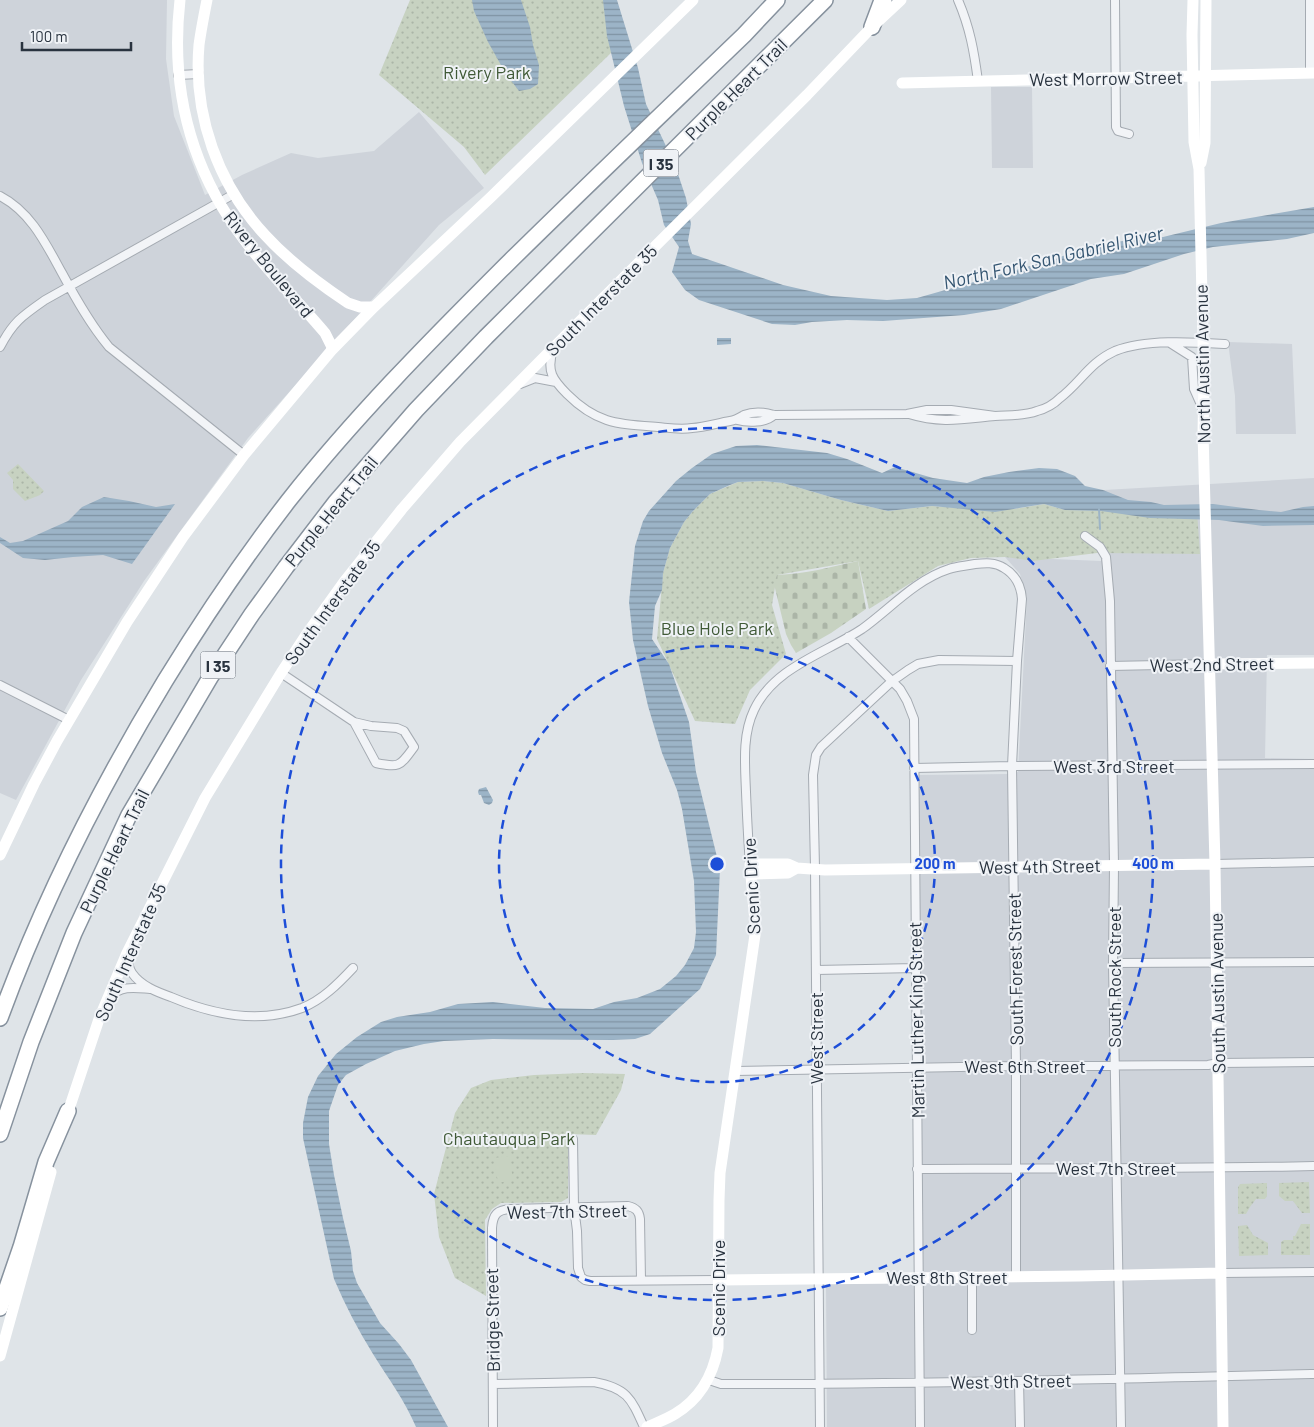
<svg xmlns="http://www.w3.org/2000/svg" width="1314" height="1427" viewBox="0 0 1314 1427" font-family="Barlow,sans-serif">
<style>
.built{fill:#ced3da}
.green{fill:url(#green-dots)}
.cemetery{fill:url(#cemetery-stones)}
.pitch{fill:#c7d2c1}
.water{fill:url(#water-rules)}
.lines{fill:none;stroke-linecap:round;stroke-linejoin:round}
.stream{stroke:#9cb4c7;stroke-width:2}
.street-casing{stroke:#a5abb2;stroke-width:10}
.highway-casing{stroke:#87929e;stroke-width:18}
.street{stroke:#f2f4f7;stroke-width:8}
.secondary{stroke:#fff;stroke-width:11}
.highway{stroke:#fff;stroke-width:15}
.ring{fill:none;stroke:#1d4ed8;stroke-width:2.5;stroke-dasharray:9 6}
.labels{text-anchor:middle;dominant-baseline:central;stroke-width:4;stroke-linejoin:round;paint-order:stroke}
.shield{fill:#eff2f6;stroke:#646c76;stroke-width:1}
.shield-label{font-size:16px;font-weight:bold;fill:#29333f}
.park-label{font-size:18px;fill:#405a37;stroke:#eff2f6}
.street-label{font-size:18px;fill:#29333f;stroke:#eff2f6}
.water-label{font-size:19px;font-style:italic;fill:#345571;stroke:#eff2f6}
.centre{fill:#1d4ed8;stroke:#eff2f6;stroke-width:2.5}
.ring-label{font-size:15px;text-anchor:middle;font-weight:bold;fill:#1d4ed8;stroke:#eff2f6;stroke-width:4;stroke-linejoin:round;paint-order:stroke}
</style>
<defs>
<pattern id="green-dots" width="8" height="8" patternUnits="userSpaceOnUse" patternTransform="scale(1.25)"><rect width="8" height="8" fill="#c7d2c1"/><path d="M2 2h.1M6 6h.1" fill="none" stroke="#abb5a7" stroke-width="1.8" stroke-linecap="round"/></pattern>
<pattern id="cemetery-stones" width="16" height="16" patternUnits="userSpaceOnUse" patternTransform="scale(1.25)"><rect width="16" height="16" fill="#c7d2c1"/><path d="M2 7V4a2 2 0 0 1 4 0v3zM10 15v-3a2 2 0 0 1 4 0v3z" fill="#abb5a7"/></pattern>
<pattern id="water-rules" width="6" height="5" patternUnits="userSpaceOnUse" patternTransform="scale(1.25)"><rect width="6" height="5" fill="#9cb4c7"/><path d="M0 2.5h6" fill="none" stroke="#7f93a3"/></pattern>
</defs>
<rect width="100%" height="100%" fill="#dfe4e8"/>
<path class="built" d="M 0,0 L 167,0 L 166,59 L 174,116 L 205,195 L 242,175 L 291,153 L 318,158 L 374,151 L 419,112 L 484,188 L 439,225 L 248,438 L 144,581 L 81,680 L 16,800 L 0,793 Z
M 991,87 L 1032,87 L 1033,168 L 992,168 Z
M 1228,342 L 1292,344 L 1296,434 L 1236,434 L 1235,396 Z
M 1314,478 L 1314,655 L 1267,655 L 1265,758 L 1314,759 L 1314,1427 L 827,1427 L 826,1284 L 923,1283 L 918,775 L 1008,774 L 1018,772 L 1027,597 L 1020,574 L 1005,557 L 1101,561 L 1104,490 Z"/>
<path class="green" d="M 410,0 L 605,0 L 612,52 L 485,175 L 464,147 L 379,75 Z
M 18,464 L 44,491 L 40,495 L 25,501 L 13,489 L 13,480 L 7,473 Z
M 763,481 L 783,483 L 841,500 L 888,511 L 932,506 L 960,508 L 1015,509 L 1044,504 L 1065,510 L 1197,512 L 1200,554 L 1097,553 L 1033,561 L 1005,557 L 971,558 L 938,566 L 869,609 L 858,561 L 777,575 L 772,605 L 786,654 L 750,690 L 735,724 L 695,721 L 657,639 L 663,573 L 670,548 L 684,522 L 693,511 L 710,494 L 738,482 Z
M 583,1073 L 625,1074 L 621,1090 L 596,1135 L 568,1134 L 568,1198 L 561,1202 L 501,1203 L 492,1209 L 485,1220 L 486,1296 L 455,1278 L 439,1237 L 434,1194 L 455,1113 L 471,1088 L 491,1080 L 534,1075 Z
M 1309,1182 L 1310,1213 L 1302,1213 L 1293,1201 L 1285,1201 L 1279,1196 L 1279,1183 Z
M 1267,1183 L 1267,1196 L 1265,1199 L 1256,1199 L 1250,1207 L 1246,1214 L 1238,1214 L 1238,1187 L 1240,1184 Z
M 1301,1224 L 1310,1224 L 1310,1255 L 1281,1255 L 1281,1242 L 1284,1240 L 1293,1240 L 1293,1236 L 1295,1236 Z
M 1247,1225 L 1253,1235 L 1268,1243 L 1268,1255 L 1239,1256 L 1238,1226 Z"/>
<path class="cemetery" d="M 858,561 L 866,609 L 831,633 L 796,653 L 791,645 L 786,634 L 774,584 L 777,575 C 805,574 831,567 858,561 Z"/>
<path class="pitch" d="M 509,1156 L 513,1180 L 498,1183 L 494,1158 Z"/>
<path class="water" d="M 472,0 L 521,0 L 530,27 L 533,45 L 539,65 L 538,84 L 530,89 L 519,91 L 506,74 L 488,42 L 474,11 Z
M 603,0 L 617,0 L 638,68 L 646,104 L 675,165 L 686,198 L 691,224 L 688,241 L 692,254 L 783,285 L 831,296 L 887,300 L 917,298 L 1055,259 L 1095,244 L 1163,237 L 1221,223 L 1314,207 L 1314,233 L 1287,239 L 1213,247 L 1184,254 L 1124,274 L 1091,279 L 1001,309 L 964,315 L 883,321 L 847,320 L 812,322 L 795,325 L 772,324 L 699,300 L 685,290 L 672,272 L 679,247 L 664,225 L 658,200 L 642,163 L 624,106 L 607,36 Z
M 717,338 L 731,338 L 731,344 L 717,345 Z
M 757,445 L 827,453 L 847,459 L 882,473 L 895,467 L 933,478 L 967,483 L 984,477 L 1009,472 L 1039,468 L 1057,469 L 1075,476 L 1085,486 L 1103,490 L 1128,500 L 1151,502 L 1164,505 L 1213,504 L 1259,510 L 1281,512 L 1303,507 L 1314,506 L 1314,525 L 1263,526 L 1219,520 L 1150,518 L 1101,511 L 1065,510 L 1044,504 L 995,512 L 932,506 L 888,511 L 841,500 L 783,483 L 763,481 L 738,482 L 730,485 L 710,494 L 693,511 L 684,522 L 670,548 L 663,573 L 662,590 L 655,606 L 652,639 L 669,664 L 689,722 L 696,772 L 720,869 L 716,955 L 700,989 L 650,1034 L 635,1039 L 613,1040 L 493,1039 L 444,1041 L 424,1044 L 395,1051 L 366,1064 L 346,1075 L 338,1085 L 329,1111 L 329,1144 L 334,1175 L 343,1218 L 351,1251 L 353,1271 L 357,1283 L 380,1323 L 399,1344 L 411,1360 L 448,1427 L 416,1427 C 405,1401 388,1378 373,1354 C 358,1330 345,1305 334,1279 L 303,1138 L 303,1123 L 308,1097 L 318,1076 L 336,1054 L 357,1037 L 381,1022 L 397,1017 L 430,1012 L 458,1004 L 493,1002 L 545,1008 L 593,1009 L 614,1002 L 637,998 L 660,989 L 676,976 L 685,965 L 694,948 L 696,932 L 694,881 L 682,809 L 677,790 L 662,753 L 648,706 L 633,640 L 629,602 L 635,546 L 643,521 L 649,511 L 676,481 L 692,468 L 712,454 L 736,446 Z
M 104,497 L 129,501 L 156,507 L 175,504 L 132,564 L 103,555 L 73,557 L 45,560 L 23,558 L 0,543 L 0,537 L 10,543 L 23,541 L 68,521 L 82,507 Z
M 486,787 L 493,800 L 492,803 L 489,805 L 484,803 L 481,795 L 479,795 L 478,792 L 479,789 Z"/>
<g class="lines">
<path class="stream" d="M 1099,509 L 1100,529"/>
<defs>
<path id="street" d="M 958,0 C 970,28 974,51 978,81
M 1115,0 L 1116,127 L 1118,131 L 1129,134
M 1310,0 L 1310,73
M 178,75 L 199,74
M 0,196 C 31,212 46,244 62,273 C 76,299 90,324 109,347 L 244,455
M 1170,343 L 1192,357 L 1194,389 L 1202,407
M 0,347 C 13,322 22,316 45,300 L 234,194
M 553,350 C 546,371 553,380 567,394 C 597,424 618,424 658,427 C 669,428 681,430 692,428 C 705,427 718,423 730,421 C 736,420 739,418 744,415 C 754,411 764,412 774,415 L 907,414 L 927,410 L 951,410 L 995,416
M 520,384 L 535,378 L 556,382
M 909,414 C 941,424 963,419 995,416 C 1009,415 1024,416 1037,411 C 1045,409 1054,404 1060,398 C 1080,383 1090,362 1115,351 C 1145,339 1192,342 1225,344
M 737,420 C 748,423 766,423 774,415
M 1085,536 L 1100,547 L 1106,557 L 1110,601 L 1114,866 L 1113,963 L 1121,1427
M 848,637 L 900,689 L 907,701 L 914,719 L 920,1427
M 1110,666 L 1210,664
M 281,673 L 354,722 L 371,726 L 397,728 L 404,731 L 414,747 C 400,766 400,768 376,763 L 354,722
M 0,685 L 69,720
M 914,768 L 1012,766 L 1314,764
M 750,864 C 748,840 747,816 746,792 C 745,765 742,735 754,710 C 774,667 826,653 862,629 C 890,609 915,580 949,569 C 957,566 966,566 975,564 C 985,563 995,562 1004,568 C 1016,575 1021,586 1022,599 L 1017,661 L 1012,766 L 1016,1066 L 1016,1277
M 1215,864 L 1314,862
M 127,955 C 128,961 128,967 132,973 C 141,986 157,992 171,997 C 211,1014 259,1024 302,1008 C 322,1000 338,984 353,968
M 1113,963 L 1314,962
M 816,970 L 916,968
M 110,997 C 121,985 136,988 150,989
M 735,1071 L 1016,1066 L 1208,1065 L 1218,1063 L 1314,1062
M 573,1139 L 574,1207 L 577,1231 L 578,1268 L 581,1277 L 585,1280 L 590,1281 L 719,1280
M 917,1169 C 1050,1168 1182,1169 1314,1166
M 1221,1273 L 1314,1272
M 972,1285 L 972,1330
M 709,1380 L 721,1384 C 919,1384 1116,1379 1314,1374
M 1019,1381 L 1020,1427
M 493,1384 L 594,1382 C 627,1388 631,1398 644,1427
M 493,1427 L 492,1228 C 493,1214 497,1210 511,1209 L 628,1206 C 636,1208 639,1211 640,1219 L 641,1280
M 820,1427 L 815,868 L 813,775 L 816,755 L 821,747 L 891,682 L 908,670 L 918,664 L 939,660 L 1017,661"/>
<path id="highway" d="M 872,27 L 881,3 L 884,0
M 0,1018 C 43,900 100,788 165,681 C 203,619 244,558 289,500 C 354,418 427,344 501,270 C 581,191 663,113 744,35 L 777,0
M 0,1134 L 31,1042 L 74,933 L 129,815 L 211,676 L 252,614 L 286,567 L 335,503 L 416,410 L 486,337 L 825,0
M 0,1308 L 21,1247 L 46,1162 L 68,1111"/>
</defs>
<use href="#street" class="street-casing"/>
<use href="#highway" class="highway-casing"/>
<use href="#street" class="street"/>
<path class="secondary" d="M 180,0 C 170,88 191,170 245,241 C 269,273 299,302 325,333 L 332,347 L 331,351
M 207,0 C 204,15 201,30 199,45 C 193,115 218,185 266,236 C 288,260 321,285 348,303 L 360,307 L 374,307
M 1193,0 L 1192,35 L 1194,142 L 1199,169 L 1204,382 L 1203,433 L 1215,864 L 1223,1427
M 902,83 L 1314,73
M 1201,163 L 1205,143 L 1206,0
M 1210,664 L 1314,663
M 0,855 L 34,784 L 57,741 L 127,622 L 183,537 L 244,455 L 331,351 L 374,307 L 491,197 L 693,0
M 750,874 L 788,873 L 797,868
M 66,1118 L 99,1019 L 127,953 L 205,798 L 281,673 L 306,635 L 344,582 L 402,509 L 460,442 L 555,346 L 807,95 L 872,27 L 901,0
M 719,1280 L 1079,1276 L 1221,1273
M 0,1356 L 51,1172
M 647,1427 C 656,1423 667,1419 675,1414 C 700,1399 713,1375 718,1348 L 719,1200 L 720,1173 L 755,935 L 755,922 L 750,864 L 788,864 L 797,868 L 825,870 L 1215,864"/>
<use href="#highway" class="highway"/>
</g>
<g class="ring">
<circle cx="717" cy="864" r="218"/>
<circle cx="717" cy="864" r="436"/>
</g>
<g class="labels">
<g class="shield">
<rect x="643.5" y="149.5" width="35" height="27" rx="4"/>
<rect x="200.5" y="651.5" width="35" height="27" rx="4"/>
</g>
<g class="shield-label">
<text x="661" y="163">I 35</text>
<text x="218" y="665">I 35</text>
</g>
<g class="park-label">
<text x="487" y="72">Rivery Park</text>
<text x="717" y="628">Blue Hole Park</text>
<text x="509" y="1138">Chautauqua Park</text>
</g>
<g class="street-label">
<text transform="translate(1106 78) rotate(-1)">West Morrow Street</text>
<text transform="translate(736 89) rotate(-45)">Purple Heart Trail</text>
<text transform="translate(269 264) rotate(51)">Rivery Boulevard</text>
<text transform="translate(601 300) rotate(-45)">South Interstate 35</text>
<text transform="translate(1202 364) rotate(-91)">North Austin Avenue</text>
<text transform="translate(331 511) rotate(-51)">Purple Heart Trail</text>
<text transform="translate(332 602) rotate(-54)">South Interstate 35</text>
<text transform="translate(1212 664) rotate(-1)">West 2nd Street</text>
<text x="1114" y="766">West 3rd Street</text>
<text transform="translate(114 851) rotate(-64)">Purple Heart Trail</text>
<text transform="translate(1040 866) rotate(-1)">West 4th Street</text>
<text transform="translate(751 886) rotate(-93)">Scenic Drive</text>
<text transform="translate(130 952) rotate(-66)">South Interstate 35</text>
<text transform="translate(1015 969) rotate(-91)">South Forest Street</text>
<text transform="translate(1114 977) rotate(-90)">South Rock Street</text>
<text transform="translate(1217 993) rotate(-91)">South Austin Avenue</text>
<text transform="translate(916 1020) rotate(-91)">Martin Luther King Street</text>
<text transform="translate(816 1038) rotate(-90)">West Street</text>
<text x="1025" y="1066">West 6th Street</text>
<text x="1116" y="1168">West 7th Street</text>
<text transform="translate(567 1211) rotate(-1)">West 7th Street</text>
<text x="947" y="1277">West 8th Street</text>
<text transform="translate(718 1288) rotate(-90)">Scenic Drive</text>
<text transform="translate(492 1320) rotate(-91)">Bridge Street</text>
<text transform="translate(1011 1381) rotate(-1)">West 9th Street</text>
</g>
<g class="water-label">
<text transform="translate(1053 257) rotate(-13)">North Fork San Gabriel River</text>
</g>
</g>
<circle cx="717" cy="864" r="8" class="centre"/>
<g class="ring-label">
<text x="935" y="869">200 m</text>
<text x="1153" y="869">400 m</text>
</g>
<path d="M22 42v8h109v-8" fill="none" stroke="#29333f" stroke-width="2.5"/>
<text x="30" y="42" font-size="15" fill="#29333f" stroke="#eff2f6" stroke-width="4" paint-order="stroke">100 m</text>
</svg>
